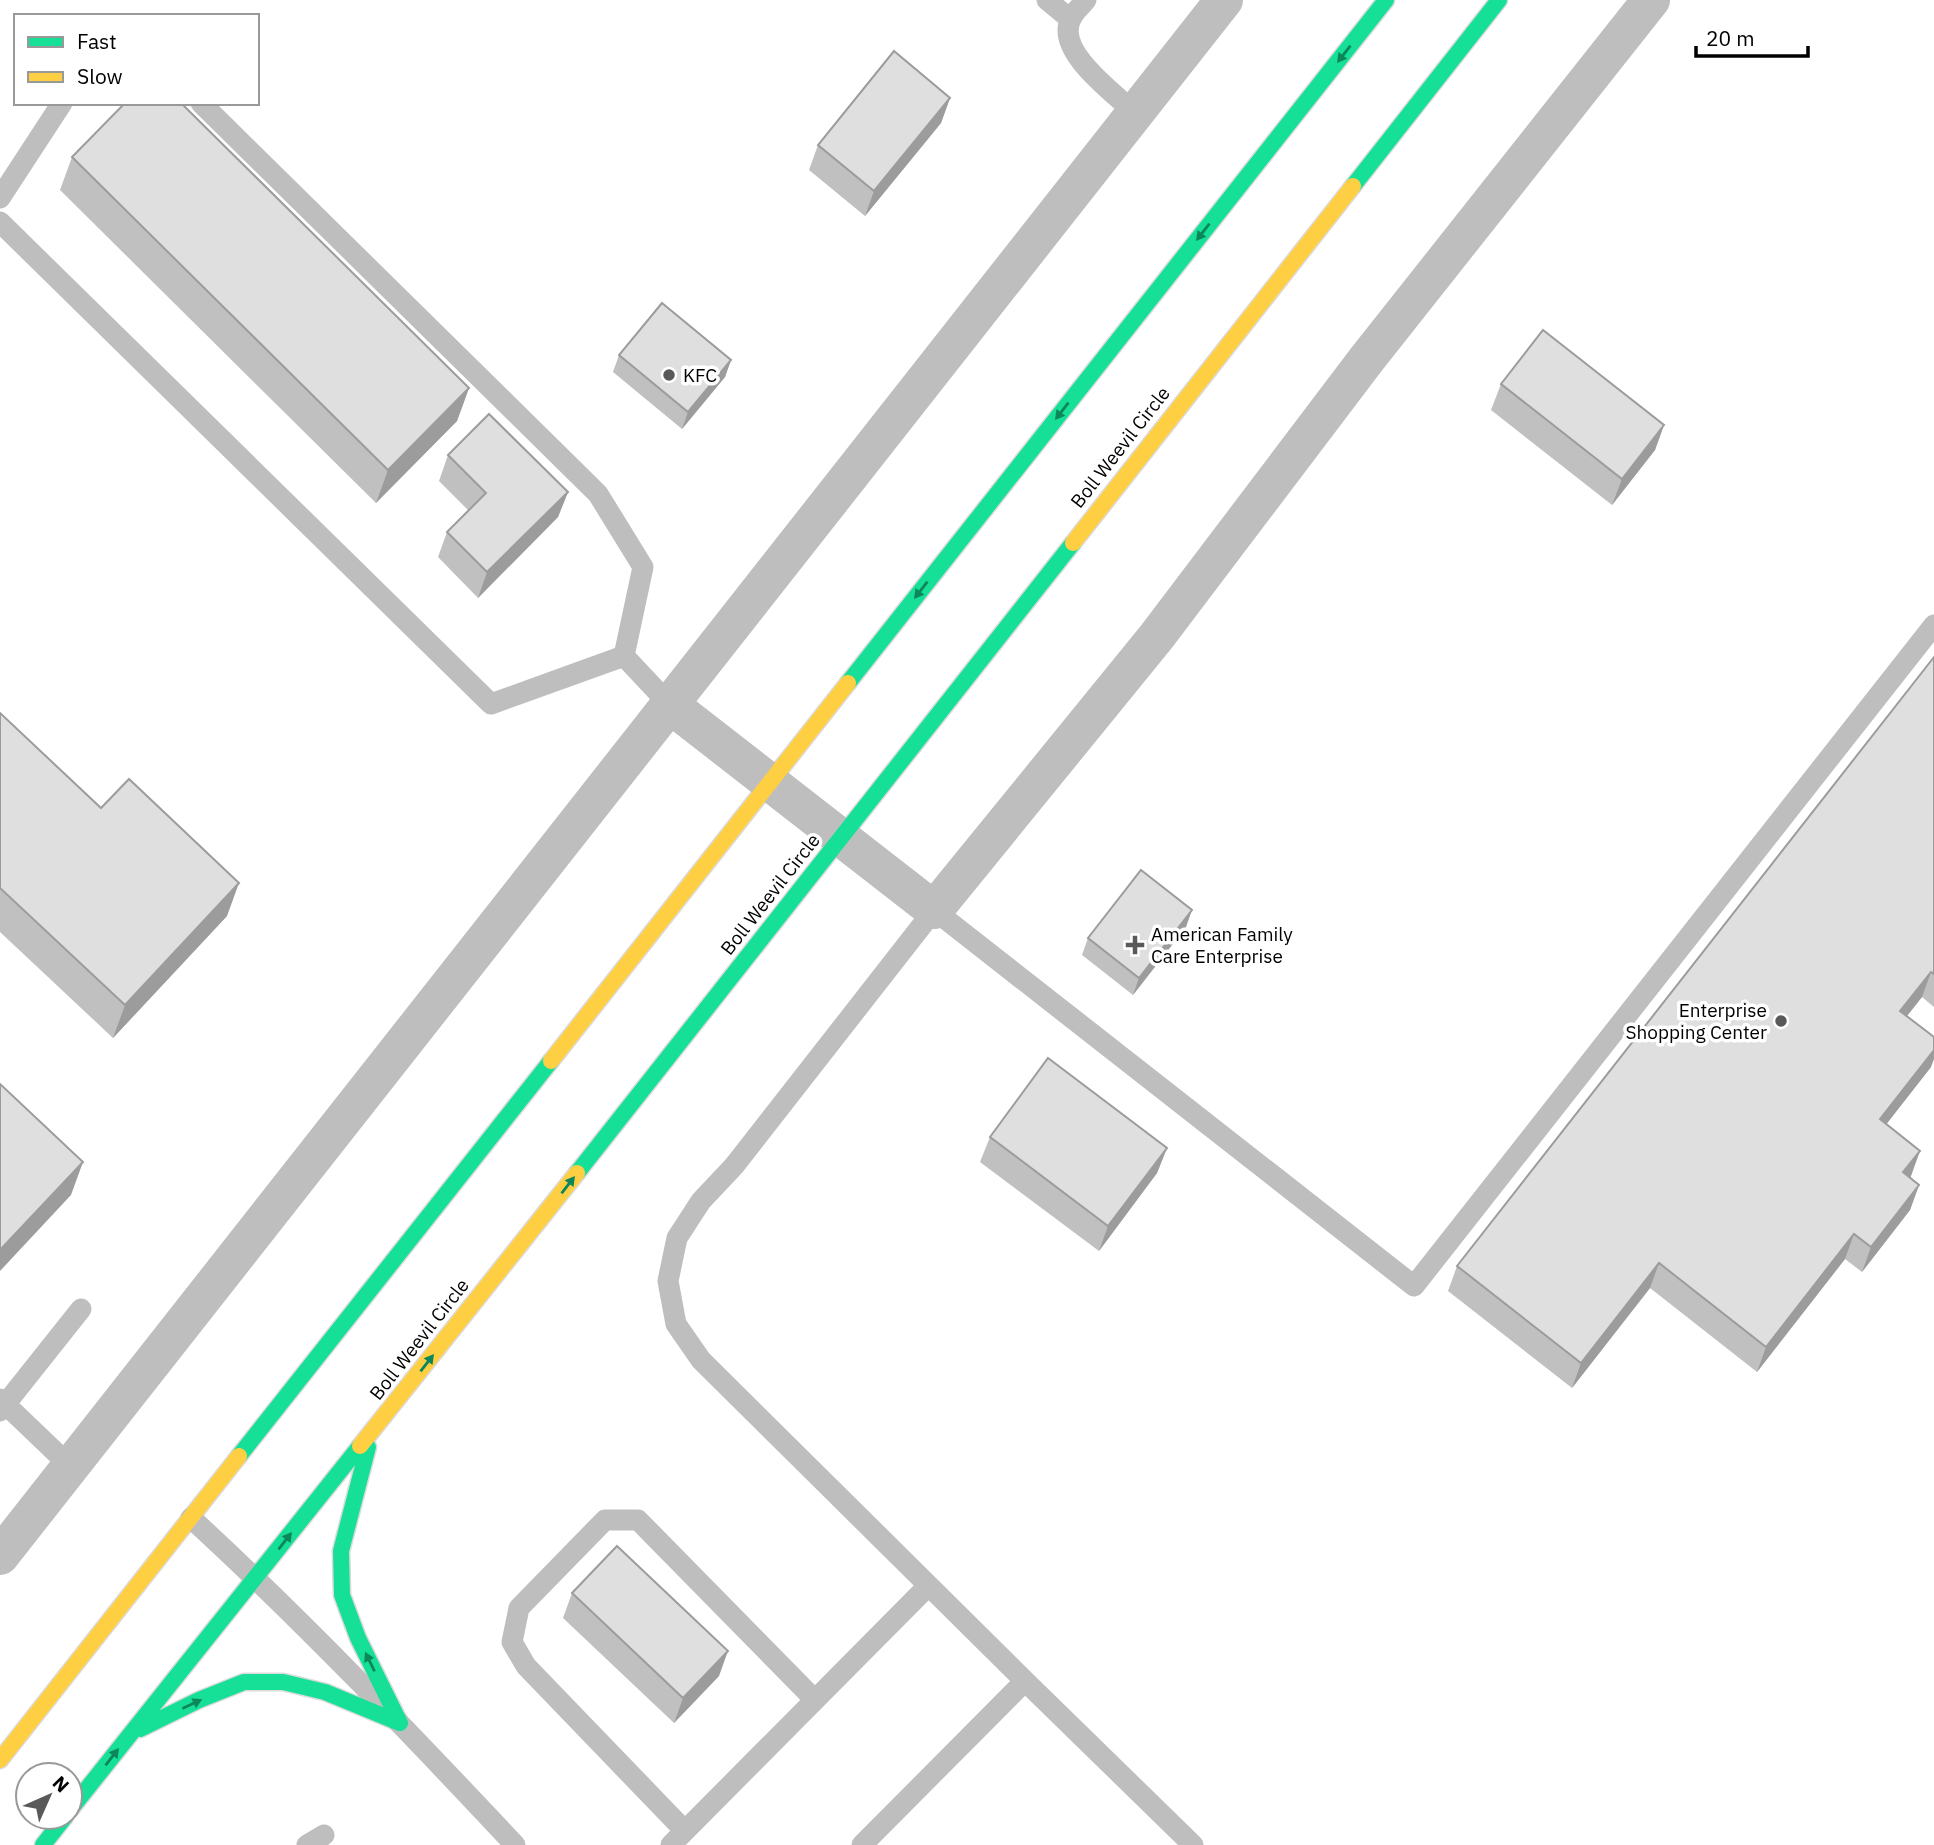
<svg xmlns="http://www.w3.org/2000/svg" width="1934" height="1845" viewBox="0 0 1934 1845" font-family="'IBM Plex Sans',sans-serif">
<style>
.lines{fill:none;stroke-linecap:round;stroke-linejoin:round}
.fast-casing{stroke:#dbdbdb;stroke-width:19}
.slow-casing{stroke:#dbdbdb;stroke-width:19}
.lane{stroke:#bebebe;stroke-width:21}
.street{stroke:#bebebe;stroke-width:38}
.fast{stroke:#16e098;stroke-width:16}
.slow{stroke:#ffcf43;stroke-width:16}
.wall{fill:#c0c0c0}
.shaded-wall{fill:#9c9c9c}
.building{fill:#dfdfdf;stroke:#9c9c9c;stroke-width:2}
.oneway{fill:#0d865b}
.poi-dot{fill:#595959;stroke:#fff;stroke-width:2.5}
.labels{text-anchor:middle;dominant-baseline:central;stroke-width:7;stroke-linejoin:round;paint-order:stroke}
.poi-label{font-size:19px;fill:#000;stroke:#fff;text-anchor:start}
.street-label{font-size:19px;fill:#000;stroke:#fff}
</style>
<rect width="100%" height="100%" fill="#fff"/>
<g class="lines">
<defs>
<path id="fast" d="M 1353,186 L 1499,0
M 848,683 L 1386,0
M 577,1173 L 1073,543
M 368,1447 L 341,1551 L 342,1595 L 358,1638 L 400,1723
M 239,1456 L 551,1061
M 140,1729 L 199,1700 L 244,1682 L 283,1682 L 325,1692 L 400,1723
M 70,1810 L 360,1446
M 43,1845 L 65,1817"/>
<path id="slow" d="M 1073,543 L 1353,186
M 551,1061 L 848,683
M 360,1446 L 577,1173
M 0,1760 L 239,1456"/>
</defs>
<use href="#fast" class="fast-casing"/>
<use href="#slow" class="slow-casing"/>
<path class="lane" d="M 1047,0 L 1070,19
M 1086,0 C 1082,5 1075,11 1072,17 C 1052,49 1114,93 1134,112
M 201,103 L 598,494 L 643,567 L 624,656
M 0,198 L 62,103
M 0,222 L 491,704 L 624,656
M 624,656 L 669,704
M 0,1399 L 70,1466
M 0,1411 L 81,1309
M 191,1518 C 304,1622 410,1733 515,1845
M 1025,1681 L 1193,1845
M 685,1831 L 526,1666 L 512,1642 L 519,1608 L 605,1520 L 638,1520 L 815,1700
M 307,1845 L 324,1835
M 671,1845 L 928,1586
M 862,1845 L 1025,1681 L 701,1360 L 676,1324 L 668,1281 L 677,1238 L 701,1201 L 734,1166 L 934,910 L 1414,1286 L 1934,625"/>
<path class="street" d="M 669,704 L 934,910 L 1157,636 L 1366,360 L 1651,0
M 0,1556 L 1224,0"/>
<use href="#fast" class="fast"/>
<use href="#slow" class="slow"/>
</g>
<path class="wall" d="M 950,98 L 941,123 L 865,216 L 809,170 L 818,145 Z
M 72,157 L 469,388 L 457,421 L 376,503 L 60,190 Z
M 619,355 L 731,360 L 725,377 L 682,429 L 613,372 Z
M 1501,384 L 1664,425 L 1655,450 L 1612,505 L 1491,410 Z
M 448,455 L 568,492 L 558,517 L 478,598 L 438,557 L 447,532 L 468,510 L 439,481 Z
M 1934,657 L 1934,1007 L 1922,997 L 1907,1016 L 1931,1067 L 1886,1124 L 1911,1176 L 1910,1178 L 1919,1185 L 1910,1210 L 1862,1272 L 1845,1259 L 1757,1372 L 1650,1288 L 1572,1388 L 1448,1291 L 1457,1266 Z
M 0,713 L 101,808 L 227,916 L 113,1038 L 0,932 Z
M 1186,927 L 1133,995 L 1082,955 L 1088,938 Z
M 990,1137 L 1167,1148 L 1157,1173 L 1099,1251 L 980,1162 Z
M 572,1593 L 719,1676 L 674,1723 L 563,1618 Z"/>
<path class="shaded-wall" d="M 950,98 L 941,123 L 865,216 L 874,191 Z
M 731,360 L 725,377 L 682,429 L 688,412 Z
M 469,388 L 457,421 L 376,503 L 388,470 Z
M 1664,425 L 1655,450 L 1612,505 L 1622,479 Z
M 568,492 L 558,517 L 478,598 L 487,572 Z
M 239,883 L 227,916 L 113,1038 L 125,1005 Z
M 1192,910 L 1186,927 L 1133,995 L 1139,978 Z
M 1931,972 L 1922,997 L 1891,1036 L 1900,1011 Z
M 1934,1050 L 1934,1059 L 1931,1067 L 1871,1144 L 1880,1119 Z
M 1167,1148 L 1157,1173 L 1099,1251 L 1108,1226 Z
M 1920,1151 L 1911,1176 L 1894,1198 L 1903,1172 Z
M 83,1162 L 71,1195 L 0,1271 L 0,1250 Z
M 1919,1185 L 1910,1210 L 1862,1272 L 1871,1247 Z
M 1854,1234 L 1845,1259 L 1757,1372 L 1766,1347 Z
M 1659,1263 L 1650,1288 L 1572,1388 L 1581,1363 Z
M 728,1651 L 719,1676 L 674,1723 L 683,1698 Z"/>
<path class="building" d="M 894,51 L 950,98 L 874,191 L 818,145 Z
M 125,103 L 181,103 L 469,388 L 388,470 L 72,157 Z
M 662,303 L 731,360 L 688,412 L 619,355 Z
M 1543,330 L 1664,425 L 1622,479 L 1501,384 Z
M 489,414 L 568,492 L 487,572 L 447,532 L 486,493 L 448,455 Z
M 1934,657 L 1934,974 L 1931,972 L 1900,1011 L 1934,1037 L 1934,1050 L 1880,1119 L 1920,1151 L 1903,1172 L 1919,1185 L 1871,1247 L 1854,1234 L 1766,1347 L 1659,1263 L 1581,1363 L 1457,1266 Z
M 0,713 L 101,808 L 129,779 L 239,883 L 125,1005 L 0,888 Z
M 1141,870 L 1192,910 L 1139,978 L 1088,938 Z
M 1048,1058 L 1167,1148 L 1108,1226 L 990,1137 Z
M 0,1084 L 83,1162 L 0,1250 Z
M 617,1546 L 728,1651 L 683,1698 L 572,1593 Z"/>
<defs><path id="oneway-solid" d="M-6-.8H1V-3.2L6.5 0L1 3.2V.8H-6Z" transform="scale(1.75)"/></defs>
<g class="oneway">
<use href="#oneway-solid" transform="translate(1344 54) rotate(128)"/>
<use href="#oneway-solid" transform="translate(1203 232) rotate(128)"/>
<use href="#oneway-solid" transform="translate(1062 411) rotate(128)"/>
<use href="#oneway-solid" transform="translate(921 590) rotate(128)"/>
<use href="#oneway-solid" transform="translate(568 1185) rotate(-52)"/>
<use href="#oneway-solid" transform="translate(427 1363) rotate(-52)"/>
<use href="#oneway-solid" transform="translate(285 1541) rotate(-52)"/>
<use href="#oneway-solid" transform="translate(370 1662) rotate(-116)"/>
<use href="#oneway-solid" transform="translate(192 1704) rotate(-25)"/>
<use href="#oneway-solid" transform="translate(112 1757) rotate(-52)"/>
</g>
<g class="poi-dot">
<circle cx="669" cy="375" r="7"/>
<path d="M1131.5 934.5h7v7h7v7h-7v7h-7v-7h-7v-7h7z"/>
<circle cx="1781" cy="1021" r="7"/>
</g>
<g class="labels">
<g class="poi-label">
<text x="683" y="375">KFC</text>
<text x="1151" y="934">American Family<tspan x="1151" dy="22">Care Enterprise</tspan></text>
<text x="1767" y="1010" text-anchor="end">Enterprise<tspan x="1767" dy="22">Shopping Center</tspan></text>
</g>
<g class="street-label">
<text transform="translate(1120 447) rotate(-52)">Boll Weevil Circle</text>
<text transform="translate(770 894) rotate(-52)">Boll Weevil Circle</text>
<text transform="translate(419 1339) rotate(-52)">Boll Weevil Circle</text>
</g>
</g>
<rect x="14" y="14" width="245" height="91" fill="#ffffff" stroke="#999999" stroke-width="2"/>
<rect x="28" y="37" width="35" height="10" fill="#16e098" stroke="#999999" stroke-width="2"/>
<text x="77" y="49" font-size="21" fill="#000000">Fast</text>
<rect x="28" y="72" width="35" height="10" fill="#ffcf43" stroke="#999999" stroke-width="2"/>
<text x="77" y="84" font-size="21" fill="#000000">Slow</text>
<g transform="translate(49 1796) rotate(45)"><circle r="33" fill="#ffffff" stroke="#999999" stroke-width="2"/>
<path d="M0-5L12 26L0 18L-12 26Z" fill="#595959"/>
<text y="-10" font-size="19" font-weight="bold" text-anchor="middle" fill="#000000">N</text>
</g>
<path d="M1696 46v10h112v-10" fill="none" stroke="#000000" stroke-width="3.5"/>
<text x="1706" y="46" font-size="21" fill="#000000" stroke="#ffffff" stroke-width="5" paint-order="stroke">20 m</text>
</svg>
